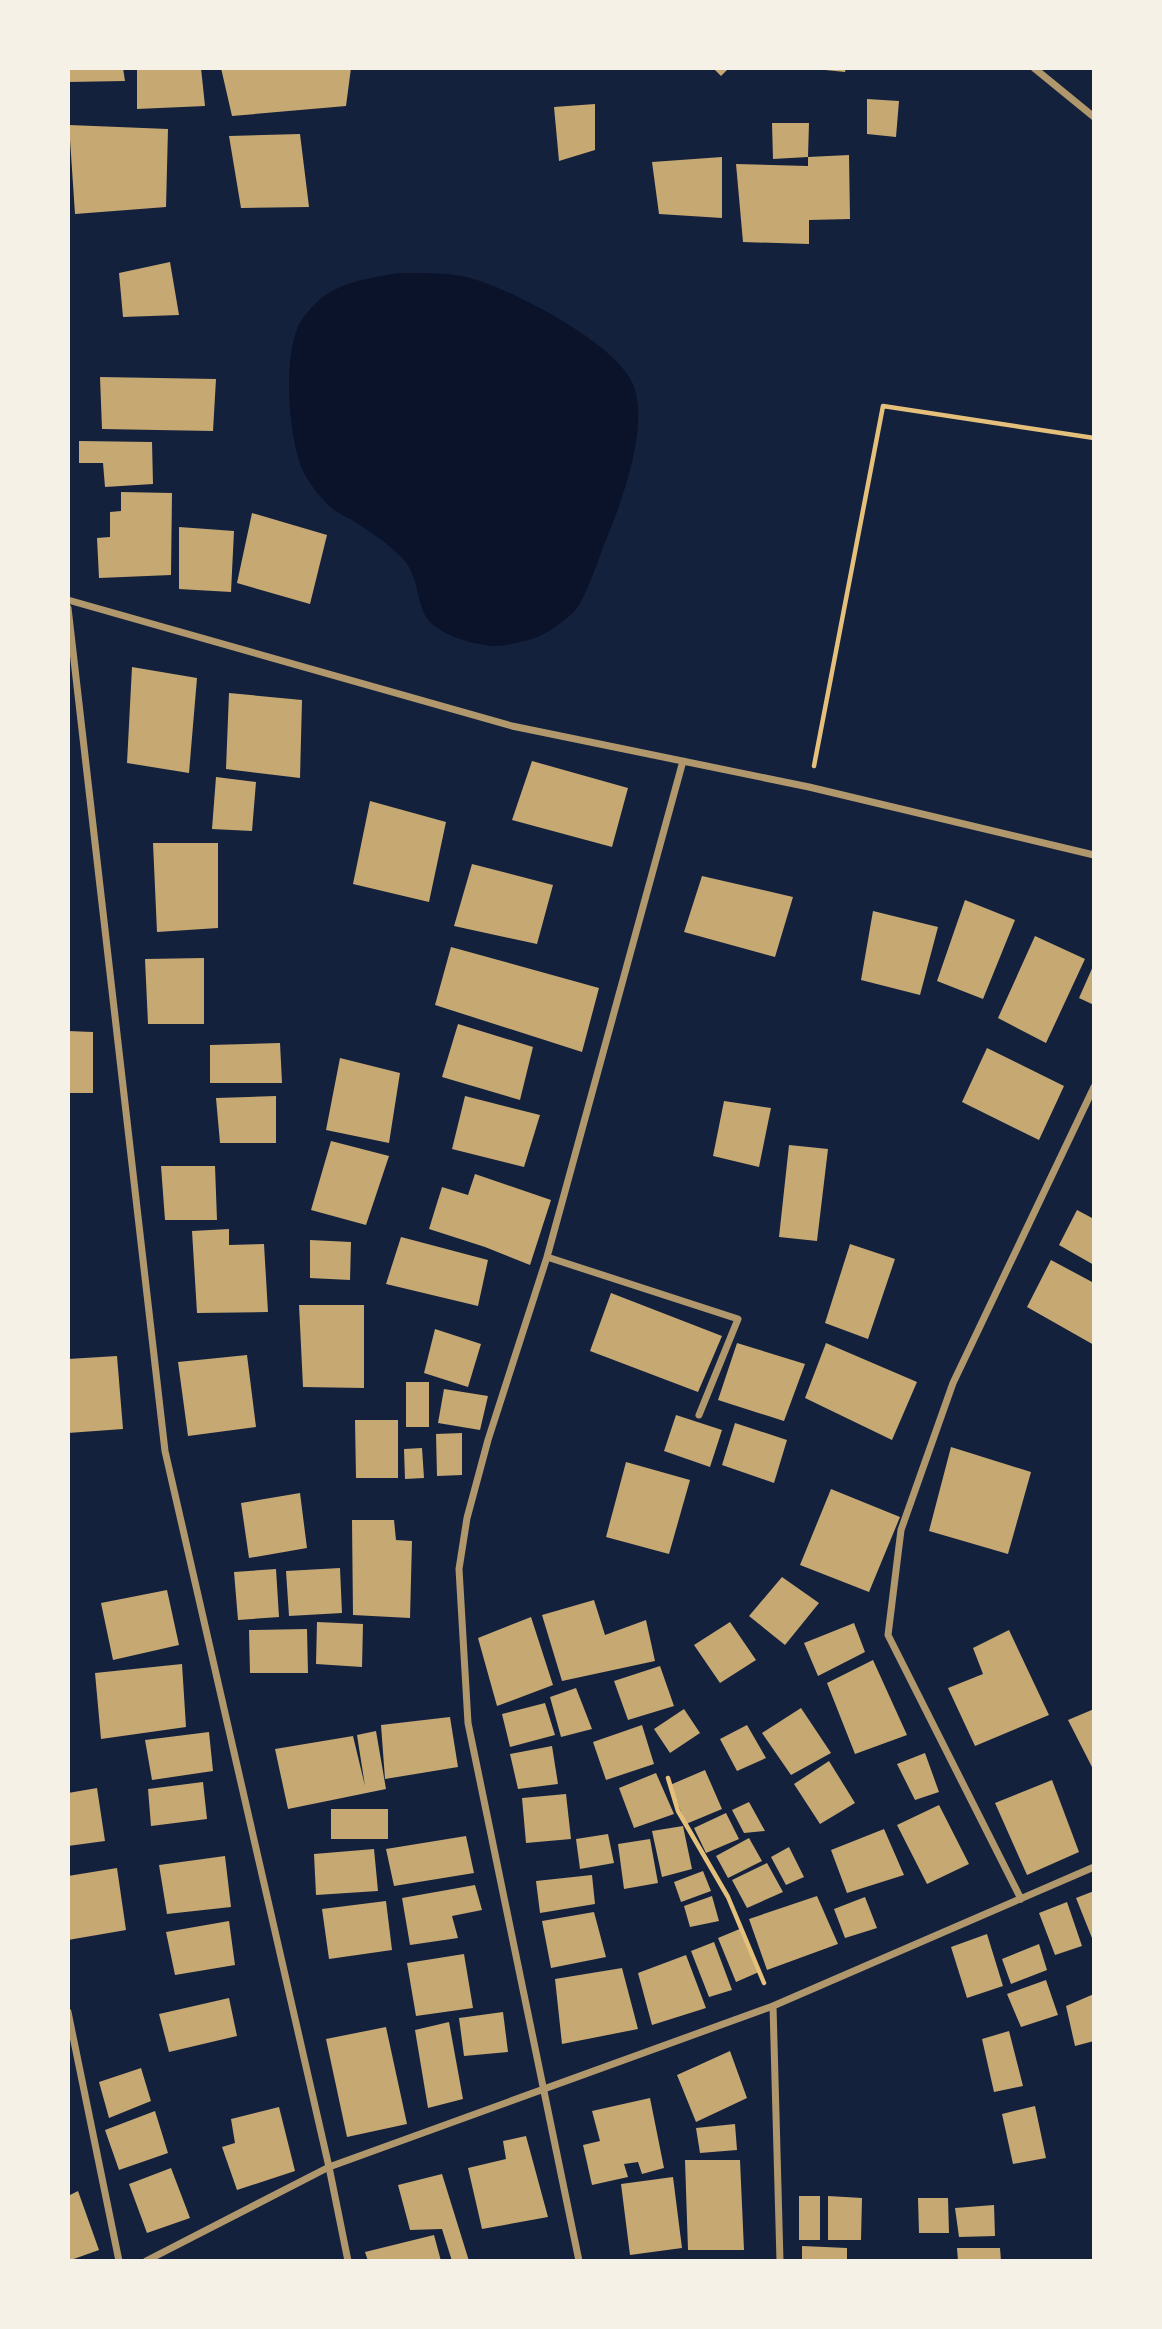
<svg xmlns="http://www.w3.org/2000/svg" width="1162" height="2329" viewBox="0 0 1162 2329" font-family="Jost,sans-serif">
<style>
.water{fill:#0b132b}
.building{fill:#c6a872}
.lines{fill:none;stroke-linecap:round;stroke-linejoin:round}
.path{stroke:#e5c07b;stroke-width:4.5}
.minor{stroke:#b1986c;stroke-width:7}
</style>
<rect width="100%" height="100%" fill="#14213d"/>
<path class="water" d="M 399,273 C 421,273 446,272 467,277 C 510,288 616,343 633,384 C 651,428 619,509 602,550 C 595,569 588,591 577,608 C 567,621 541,638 525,641 C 514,643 501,647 491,646 C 471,644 435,634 425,615 C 415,595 419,576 402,558 C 388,543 369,531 352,520 C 344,516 334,511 328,505 C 320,497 309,483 304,473 C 288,441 283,359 298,327 C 301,319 309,310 315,304 C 337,282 369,278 399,273 Z"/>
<path class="building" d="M 68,68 L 123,68 L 125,81 L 68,82 Z
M 137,68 L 201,68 L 205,106 L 137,109 Z
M 221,68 L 351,68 L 346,106 L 232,116 Z
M 713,68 L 729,68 L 721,76 Z
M 825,68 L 846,68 L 845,72 L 825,70 Z
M 867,99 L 899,101 L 896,137 L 867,134 Z
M 595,104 L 595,150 L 559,161 L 554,107 Z
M 772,123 L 809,123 L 808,157 L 849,155 L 850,219 L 809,220 L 809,244 L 743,242 L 736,164 L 808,166 L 808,157 L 773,159 Z
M 69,125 L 168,129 L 166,207 L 75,214 Z
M 300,134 L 309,207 L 241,208 L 229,136 Z
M 722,157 L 722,218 L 659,214 L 652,162 Z
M 170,262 L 179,315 L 123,317 L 119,273 Z
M 100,377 L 216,379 L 213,431 L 102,429 Z
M 79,441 L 152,442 L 153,484 L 105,487 L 103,463 L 79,463 Z
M 121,492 L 172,493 L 171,575 L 99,578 L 97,538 L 110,537 L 110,512 L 121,511 Z
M 252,513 L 327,535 L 310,604 L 237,583 Z
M 179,527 L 234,531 L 231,592 L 179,589 Z
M 132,667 L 197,678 L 189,773 L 127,763 Z
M 229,693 L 302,700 L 300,778 L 226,769 Z
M 532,761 L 628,788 L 612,847 L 512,820 Z
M 216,777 L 256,782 L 252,831 L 212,829 Z
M 370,801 L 446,822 L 429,902 L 353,884 Z
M 153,843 L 218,843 L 218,928 L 157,932 Z
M 472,864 L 553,885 L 537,944 L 454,926 Z
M 702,876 L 793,897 L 775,957 L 684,932 Z
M 965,900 L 1015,920 L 983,999 L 937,981 Z
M 873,911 L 938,927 L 920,995 L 861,980 Z
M 1035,936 L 1085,959 L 1046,1043 L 998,1018 Z
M 451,947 L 599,988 L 582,1052 L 435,1005 Z
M 204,958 L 204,1024 L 148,1024 L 145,959 Z
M 1094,964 L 1094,1005 L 1079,998 Z
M 458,1024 L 533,1047 L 520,1100 L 442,1077 Z
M 68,1031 L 93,1032 L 93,1093 L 68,1093 Z
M 280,1043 L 282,1083 L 210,1083 L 210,1045 Z
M 987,1048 L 1064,1086 L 1039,1140 L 962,1102 Z
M 340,1058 L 400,1073 L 389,1143 L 326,1130 Z
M 276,1096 L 276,1143 L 220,1143 L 216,1098 Z
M 465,1096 L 540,1115 L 524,1167 L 452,1149 Z
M 724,1101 L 771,1108 L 759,1167 L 713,1156 Z
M 331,1141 L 389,1156 L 366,1225 L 311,1210 Z
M 789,1145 L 828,1149 L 817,1241 L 779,1237 Z
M 161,1166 L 215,1166 L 217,1220 L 165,1220 Z
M 475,1174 L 551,1200 L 530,1265 L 485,1247 L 429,1229 L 442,1187 L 468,1195 Z
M 1077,1210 L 1094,1219 L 1094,1265 L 1059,1245 Z
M 229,1229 L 229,1245 L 264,1244 L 268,1312 L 197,1313 L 192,1231 Z
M 401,1237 L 488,1260 L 478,1306 L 386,1284 Z
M 310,1240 L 351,1242 L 350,1280 L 310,1278 Z
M 850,1244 L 895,1259 L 868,1339 L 825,1323 Z
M 1051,1260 L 1094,1283 L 1094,1345 L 1027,1307 Z
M 611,1293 L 722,1336 L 698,1392 L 590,1351 Z
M 299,1305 L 364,1305 L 364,1388 L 303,1387 Z
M 435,1329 L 481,1344 L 468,1387 L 424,1373 Z
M 737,1343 L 805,1364 L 784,1421 L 718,1400 Z
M 826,1343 L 917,1382 L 892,1440 L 805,1398 Z
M 247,1355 L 256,1427 L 188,1436 L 178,1362 Z
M 117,1356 L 123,1429 L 68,1433 L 68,1359 Z
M 406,1382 L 429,1382 L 429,1427 L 406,1427 Z
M 444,1389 L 488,1396 L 480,1430 L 438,1423 Z
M 676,1415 L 722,1430 L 710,1467 L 664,1451 Z
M 355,1420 L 398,1420 L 398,1478 L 356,1478 Z
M 735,1423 L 787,1440 L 774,1483 L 722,1465 Z
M 462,1433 L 462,1475 L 437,1476 L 436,1434 Z
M 951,1447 L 1031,1472 L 1008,1554 L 929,1531 Z
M 422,1448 L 424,1478 L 405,1479 L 404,1449 Z
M 626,1462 L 690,1480 L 669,1554 L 606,1537 Z
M 831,1489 L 900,1517 L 869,1592 L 800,1565 Z
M 300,1493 L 307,1548 L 249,1558 L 241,1503 Z
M 352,1520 L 394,1520 L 396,1540 L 412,1541 L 410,1618 L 353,1615 Z
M 340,1568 L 342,1613 L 289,1616 L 286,1571 Z
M 276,1569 L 279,1617 L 238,1620 L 234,1572 Z
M 782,1577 L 819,1603 L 785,1645 L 749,1616 Z
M 167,1590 L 179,1645 L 113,1660 L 101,1603 Z
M 594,1600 L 605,1635 L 646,1620 L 655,1661 L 562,1681 L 542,1615 Z
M 531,1617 L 553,1685 L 497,1706 L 478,1638 Z
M 317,1622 L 363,1624 L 362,1667 L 316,1664 Z
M 730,1622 L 756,1660 L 720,1683 L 694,1645 Z
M 854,1623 L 865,1652 L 818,1676 L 804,1643 Z
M 307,1629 L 308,1673 L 250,1673 L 249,1630 Z
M 1009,1630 L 1049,1715 L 975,1746 L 948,1688 L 983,1674 L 973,1648 Z
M 873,1660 L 907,1735 L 855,1754 L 827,1683 Z
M 182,1664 L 186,1727 L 101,1739 L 95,1673 Z
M 660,1666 L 674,1706 L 628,1720 L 614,1681 Z
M 576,1688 L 592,1729 L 561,1737 L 550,1697 Z
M 545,1703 L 555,1735 L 510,1747 L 502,1714 Z
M 801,1708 L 831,1753 L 791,1775 L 762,1733 Z
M 684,1709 L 700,1733 L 670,1753 L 654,1729 Z
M 1094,1709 L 1094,1766 L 1092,1767 L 1068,1720 Z
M 450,1717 L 458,1767 L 385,1779 L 381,1725 Z
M 642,1725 L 654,1764 L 606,1780 L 593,1742 Z
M 747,1725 L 766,1758 L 737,1771 L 720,1739 Z
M 376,1731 L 386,1789 L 288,1809 L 275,1749 L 353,1736 L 365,1786 L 357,1735 Z
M 209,1732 L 213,1771 L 152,1780 L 145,1740 Z
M 552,1746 L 558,1784 L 518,1789 L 510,1754 Z
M 925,1753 L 939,1792 L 915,1800 L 897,1764 Z
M 829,1761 L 855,1803 L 820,1824 L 794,1784 Z
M 705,1770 L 722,1809 L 686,1824 L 670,1785 Z
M 656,1773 L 674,1814 L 634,1828 L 619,1788 Z
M 1052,1780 L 1079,1852 L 1027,1875 L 995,1803 Z
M 203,1782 L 207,1819 L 151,1826 L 148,1789 Z
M 97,1788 L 105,1841 L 68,1846 L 68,1793 Z
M 566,1794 L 571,1839 L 526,1843 L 522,1798 Z
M 749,1802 L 765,1831 L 744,1833 L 732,1810 Z
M 939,1805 L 969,1864 L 927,1884 L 897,1825 Z
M 331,1809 L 388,1809 L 388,1839 L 331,1839 Z
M 726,1813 L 739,1839 L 706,1853 L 694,1828 Z
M 683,1826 L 692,1869 L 662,1877 L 652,1831 Z
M 884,1829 L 904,1875 L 847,1893 L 831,1850 Z
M 608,1834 L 614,1863 L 580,1869 L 576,1839 Z
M 466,1836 L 474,1873 L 394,1886 L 386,1849 Z
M 749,1838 L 762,1861 L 728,1878 L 716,1856 Z
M 650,1839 L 658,1883 L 624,1889 L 618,1844 Z
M 789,1847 L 804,1877 L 786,1885 L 771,1857 Z
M 374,1849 L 378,1891 L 316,1895 L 314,1854 Z
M 225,1856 L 231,1907 L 167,1914 L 159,1865 Z
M 767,1863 L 783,1892 L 747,1908 L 732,1880 Z
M 117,1868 L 126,1930 L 68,1940 L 68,1876 Z
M 703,1871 L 711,1891 L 681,1902 L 674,1882 Z
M 592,1875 L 595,1904 L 540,1913 L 536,1881 Z
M 475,1885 L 482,1910 L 452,1916 L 458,1938 L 410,1945 L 402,1898 Z
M 1094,1891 L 1094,1943 L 1076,1898 Z
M 712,1896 L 719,1921 L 690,1927 L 684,1906 Z
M 817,1896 L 838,1944 L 767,1970 L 749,1919 Z
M 865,1897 L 877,1928 L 845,1938 L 834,1909 Z
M 386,1901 L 392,1950 L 329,1959 L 322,1909 Z
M 1067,1902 L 1082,1946 L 1055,1955 L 1039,1913 Z
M 594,1912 L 606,1957 L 551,1968 L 542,1921 Z
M 229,1921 L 235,1965 L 175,1975 L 166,1932 Z
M 742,1928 L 759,1972 L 736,1982 L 718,1938 Z
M 987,1934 L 1003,1986 L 967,1998 L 951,1947 Z
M 714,1942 L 732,1990 L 709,1997 L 691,1951 Z
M 1039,1944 L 1047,1970 L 1011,1984 L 1002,1959 Z
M 464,1954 L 473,2008 L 416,2016 L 407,1963 Z
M 686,1955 L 706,2008 L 652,2025 L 638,1973 Z
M 622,1968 L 638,2029 L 562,2044 L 555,1979 Z
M 1046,1980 L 1058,2015 L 1021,2027 L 1007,1994 Z
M 1094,1994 L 1094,2041 L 1075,2046 L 1066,2006 Z
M 229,1998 L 237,2036 L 169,2052 L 159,2014 Z
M 503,2012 L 508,2052 L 464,2056 L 459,2018 Z
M 449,2022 L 463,2099 L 428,2108 L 415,2030 Z
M 386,2027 L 407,2124 L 347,2137 L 326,2039 Z
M 1009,2031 L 1023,2086 L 994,2092 L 982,2039 Z
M 730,2051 L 747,2098 L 696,2122 L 677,2075 Z
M 141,2068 L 151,2101 L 109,2118 L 99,2082 Z
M 650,2098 L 664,2168 L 642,2174 L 638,2162 L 624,2164 L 628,2177 L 592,2185 L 583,2145 L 600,2141 L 592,2111 Z
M 1035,2106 L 1046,2158 L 1013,2164 L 1002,2114 Z
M 279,2107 L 295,2171 L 237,2190 L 222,2147 L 235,2143 L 231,2119 Z
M 155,2111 L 168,2153 L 119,2170 L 105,2130 Z
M 735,2124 L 737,2150 L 700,2153 L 696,2128 Z
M 526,2136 L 548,2217 L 482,2229 L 468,2168 L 506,2159 L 503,2141 Z
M 685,2160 L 740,2160 L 744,2250 L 688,2250 Z
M 171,2168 L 190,2218 L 147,2233 L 129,2184 Z
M 442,2174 L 469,2261 L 452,2261 L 442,2229 L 410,2230 L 398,2185 Z
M 673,2177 L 682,2248 L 630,2255 L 621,2184 Z
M 78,2191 L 99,2250 L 68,2261 L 68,2196 Z
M 799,2196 L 820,2196 L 820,2240 L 799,2240 Z
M 828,2196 L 862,2198 L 861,2240 L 828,2240 Z
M 918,2198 L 948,2198 L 949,2233 L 919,2233 Z
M 994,2205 L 995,2236 L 959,2237 L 955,2208 Z
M 434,2235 L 441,2261 L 368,2261 L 365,2252 Z
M 802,2246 L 847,2248 L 847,2261 L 802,2261 Z
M 957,2248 L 1000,2248 L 1001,2261 L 958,2261 Z"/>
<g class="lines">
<path class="path" d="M 814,766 L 883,406 L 1094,438
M 668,1778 L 678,1811 L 728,1897 L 764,1983"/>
<path class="minor" d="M 1034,68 L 1094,117
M 68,600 L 512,726 L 809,787 L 1094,855
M 68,608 L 165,1451 L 329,2167 L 348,2261
M 547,1257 L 738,1319 L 699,1415
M 1021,1899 L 888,1635 L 901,1530 L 953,1383 L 1094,1087
M 773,2006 L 780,2261
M 68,2012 L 119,2261
M 146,2261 L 329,2167 L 773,2006 L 1094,1867
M 579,2261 L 468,1723 L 459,1569 L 467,1518 L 488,1440 L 547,1257 L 683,761"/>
</g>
<rect width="1162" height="2329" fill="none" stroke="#f6f1e7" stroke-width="140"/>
</svg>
